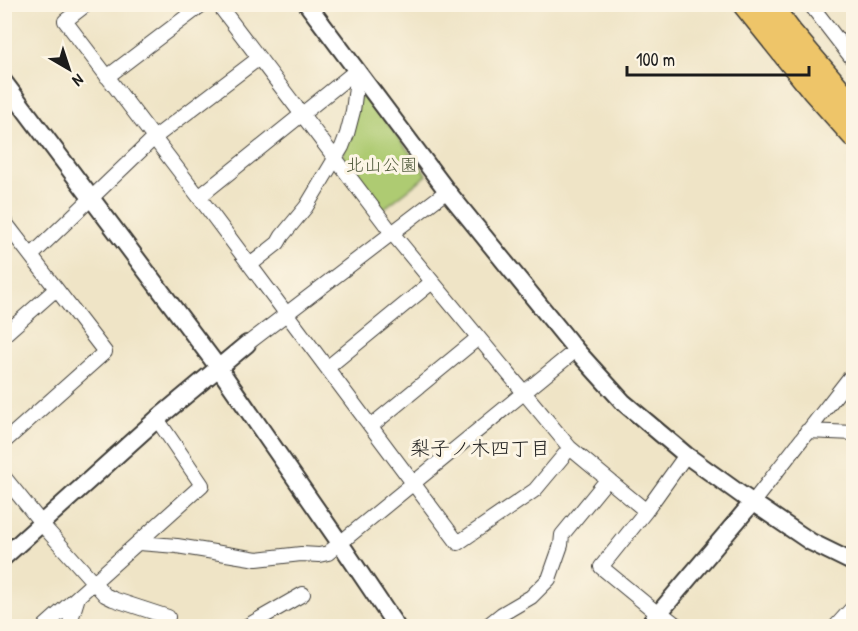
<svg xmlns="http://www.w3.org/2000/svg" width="858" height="631" viewBox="0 0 858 631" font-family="'Patrick Hand','Klee One',sans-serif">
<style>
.green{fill:#aecb72;stroke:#657447;stroke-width:1.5}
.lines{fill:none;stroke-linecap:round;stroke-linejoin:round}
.minor-casing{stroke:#3c3a36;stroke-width:16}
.tertiary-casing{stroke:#3c3a36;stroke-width:20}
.motorway-casing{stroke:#3c3a36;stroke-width:27}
.minor{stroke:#fff;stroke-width:14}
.tertiary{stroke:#fff;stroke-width:16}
.motorway{stroke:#eec569;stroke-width:24}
.labels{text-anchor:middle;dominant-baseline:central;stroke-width:6;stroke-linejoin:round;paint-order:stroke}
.park-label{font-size:18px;fill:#4f593a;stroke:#fcf5e5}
.neighbourhood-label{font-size:20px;fill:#1c1c1c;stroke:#fcf5e5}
</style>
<rect width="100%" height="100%" fill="#fcf5e5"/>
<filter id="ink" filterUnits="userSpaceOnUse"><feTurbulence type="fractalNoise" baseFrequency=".0167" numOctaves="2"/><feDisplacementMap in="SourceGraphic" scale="12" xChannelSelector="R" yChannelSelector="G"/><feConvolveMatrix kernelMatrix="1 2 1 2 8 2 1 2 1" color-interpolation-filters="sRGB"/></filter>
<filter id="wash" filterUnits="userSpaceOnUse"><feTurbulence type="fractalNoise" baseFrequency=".008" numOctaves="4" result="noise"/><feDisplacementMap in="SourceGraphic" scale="24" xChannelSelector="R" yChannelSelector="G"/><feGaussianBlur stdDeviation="1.35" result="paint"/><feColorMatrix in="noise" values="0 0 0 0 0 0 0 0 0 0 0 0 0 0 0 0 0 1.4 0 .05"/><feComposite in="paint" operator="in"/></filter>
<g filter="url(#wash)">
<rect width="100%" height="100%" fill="#efe4c6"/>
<path class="green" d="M 365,94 L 427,175 L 382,210 L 343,160 L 343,154 L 358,99 Z"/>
</g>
<g filter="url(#ink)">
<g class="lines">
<defs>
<path id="minor" d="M 87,4 L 65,21 L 199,197 L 458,543 L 535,490 L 570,448
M 218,4 L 392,233 L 570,448 L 646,511
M 810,4 L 854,61
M 107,77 L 203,4
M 199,197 L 357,70
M 4,221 L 105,352 L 4,442
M 31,256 L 154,138 L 259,58
M 250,265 L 278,243 L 282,236 L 306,207 L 342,147 L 347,134 L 353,111 L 357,79 L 357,70
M 4,335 L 56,289
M 247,344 L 447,191
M 327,368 L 432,282
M 371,426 L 478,338
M 807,431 L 854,433
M 4,477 L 47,530 L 105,595 L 113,599 L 168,617
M 753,502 L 854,372
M 139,543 L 177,546 L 257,559 L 301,554 L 319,555 L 328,553 L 576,350
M 45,626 L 202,485 L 157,419
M 69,626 L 78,597
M 247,626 L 303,594
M 487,626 L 502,614 L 531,597 L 549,579 L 561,545 L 562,535 L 607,480
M 678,626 L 665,616 L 658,614 L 601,567 L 646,511 L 686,455
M 836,626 L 854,606"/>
<path id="tertiary" d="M 307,4 L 447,191 L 576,350 L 623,402 L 686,455 L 743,496 L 811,542 L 854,563
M 4,82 L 218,367 L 340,543 L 396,626
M 4,557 L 157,419 L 247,344
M 648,626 L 753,502"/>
<path id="motorway" d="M 745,4 L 814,90 L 854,135
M 768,4 L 790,33 L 854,108"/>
</defs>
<use href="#minor" class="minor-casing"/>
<use href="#tertiary" class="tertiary-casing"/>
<use href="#motorway" class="motorway-casing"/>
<use href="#minor" class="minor"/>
<use href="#tertiary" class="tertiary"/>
<use href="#motorway" class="motorway"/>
</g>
</g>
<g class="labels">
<g class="park-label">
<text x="382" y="164">北山公園</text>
</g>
<g class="neighbourhood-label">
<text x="480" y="447">梨子ノ木四丁目</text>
</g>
</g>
<rect width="858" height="631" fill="none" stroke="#fcf5e5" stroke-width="24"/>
<g transform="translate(69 69) rotate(141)" stroke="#fcf5e5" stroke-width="4.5" paint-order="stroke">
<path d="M0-4.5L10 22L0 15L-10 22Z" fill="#1c1c1c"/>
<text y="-9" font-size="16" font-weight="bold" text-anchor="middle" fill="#1c1c1c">N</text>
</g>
<path d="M627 66v9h182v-9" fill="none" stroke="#1c1c1c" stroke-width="3"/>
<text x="636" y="66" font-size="18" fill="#1c1c1c" stroke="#fcf5e5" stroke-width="4.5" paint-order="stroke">100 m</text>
</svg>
